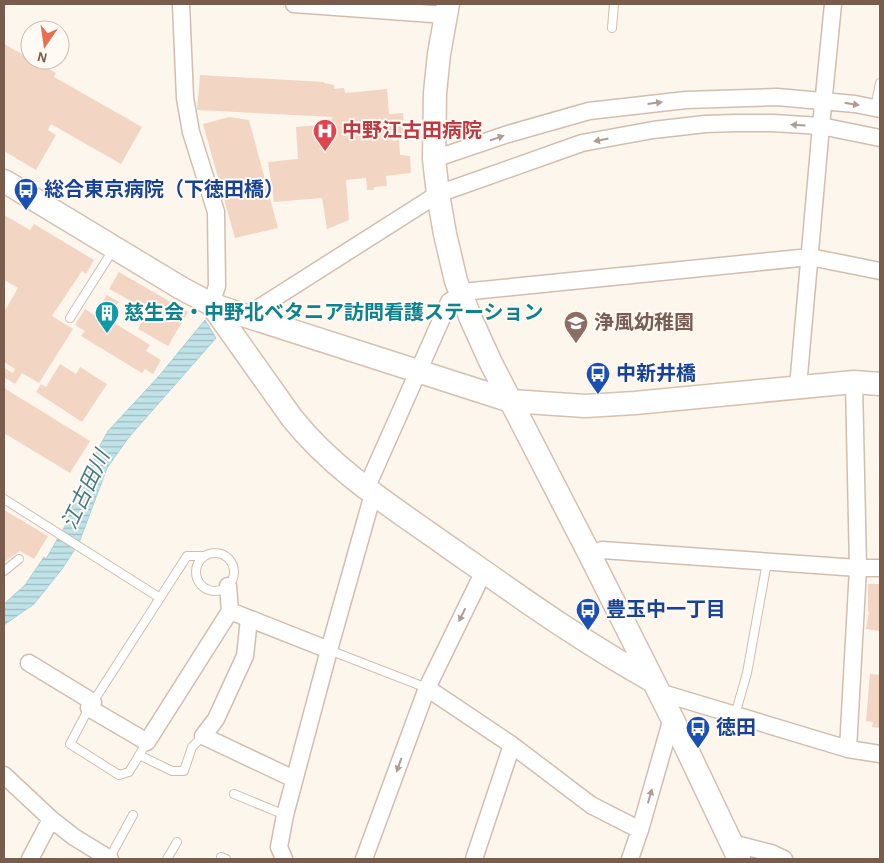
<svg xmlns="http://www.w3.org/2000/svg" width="884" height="863" viewBox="0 0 884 863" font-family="'Alegreya Sans','Noto Sans JP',sans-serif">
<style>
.water{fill:url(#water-rules);stroke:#a5d3da}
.building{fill:#f3d5c3}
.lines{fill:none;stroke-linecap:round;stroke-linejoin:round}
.lane-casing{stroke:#d1beb0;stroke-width:10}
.street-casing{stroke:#d1beb0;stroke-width:19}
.secondary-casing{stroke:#d6c0b0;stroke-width:25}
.lane{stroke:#fff;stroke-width:8}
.street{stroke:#fff;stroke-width:16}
.secondary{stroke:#fff;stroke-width:22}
.oneway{fill:#af9d94}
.labels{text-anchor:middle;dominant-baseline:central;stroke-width:4;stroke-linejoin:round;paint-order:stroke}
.health-label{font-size:20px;font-weight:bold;fill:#be3a42;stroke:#fffaf3;text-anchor:start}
.transit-label{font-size:20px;font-weight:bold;fill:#164399;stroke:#fffaf3;text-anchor:start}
.culture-label{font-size:20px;font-weight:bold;fill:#0d838f;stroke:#fffaf3;text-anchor:start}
.education-label{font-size:20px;font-weight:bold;fill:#785e54;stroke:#fffaf3;text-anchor:start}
.water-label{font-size:21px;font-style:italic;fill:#437c86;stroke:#fffaf3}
</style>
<defs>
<pattern id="water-rules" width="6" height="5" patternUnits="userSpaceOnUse" patternTransform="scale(1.25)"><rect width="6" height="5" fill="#bfe3e8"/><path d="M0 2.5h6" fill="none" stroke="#a0bbbe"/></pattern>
</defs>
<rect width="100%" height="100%" fill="#fdf6ec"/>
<path class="water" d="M 205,320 L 216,338 L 129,437 L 107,468 L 79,543 L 62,569 L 34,604 L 4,625 L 4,604 L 25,585 L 44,557 L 46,559 L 65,526 L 85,473 L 108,431 L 159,376 Z"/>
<path class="building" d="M 4,44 L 56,73 L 54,77 L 142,127 L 121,164 L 51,124 L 48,130 L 56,135 L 36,170 L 4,151 Z
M 200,75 L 324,82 L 324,83 L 334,85 L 334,89 L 344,88 L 345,93 L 387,89 L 389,114 L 403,113 L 404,135 L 393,136 L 393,141 L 399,140 L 400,155 L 410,156 L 411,173 L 386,176 L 387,186 L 374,187 L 374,190 L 367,190 L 366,178 L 346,180 L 349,220 L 327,229 L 322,198 L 274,202 L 268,162 L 298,159 L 296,127 L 331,124 L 332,117 L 197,110 Z
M 229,117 L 249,120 L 278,228 L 235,238 L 203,124 Z
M 4,215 L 30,230 L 34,224 L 94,260 L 86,274 L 82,271 L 52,316 L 73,329 L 39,383 L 22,373 L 15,384 L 4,377 L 4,368 L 13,373 L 15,369 L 4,362 L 4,312 L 18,288 L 4,280 Z
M 119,272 L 188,312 L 168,346 L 138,329 L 145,316 L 151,318 L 153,313 L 109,289 Z
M 107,295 L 119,302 L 108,319 L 150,345 L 146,351 L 161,360 L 153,374 L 145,369 L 142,373 L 81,336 L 85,331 L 75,325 L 85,309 L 94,315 Z
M 60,364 L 76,374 L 80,367 L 107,384 L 82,422 L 36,392 L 41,384 L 46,387 Z
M 4,388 L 90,441 L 70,473 L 4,433 Z
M 4,510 L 48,536 L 34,559 L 20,551 L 4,562 Z
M 868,584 L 880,584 L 880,623 L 879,631 L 866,629 L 869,612 L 868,611 Z
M 870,674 L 880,675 L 880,728 L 872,727 L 873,722 L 866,721 Z"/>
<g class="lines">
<defs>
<path id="lane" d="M 612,28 L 614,4
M 875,108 L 880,83
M 70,318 L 113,250
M 4,499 L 160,598
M196 572a19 19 0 1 1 38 0a19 19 0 1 1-38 0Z
M 4,571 L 19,559
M 329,650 L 427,688
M 93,702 L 187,556 L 203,556
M 89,708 L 70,744 L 119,775 L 129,772 L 147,742
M 735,715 L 747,673 L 767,562
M 139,755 L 172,771 L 184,771 L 192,747 L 203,736
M 234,794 L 285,815
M 221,857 L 226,859
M 109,859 L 133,815
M 167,859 L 177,842"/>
<path id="street" d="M 181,4 L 185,98 L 191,132 L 216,212 L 217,286 L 211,304
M 294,4 L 446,15
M 434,159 L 508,134 L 589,111 L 686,100 L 777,97 L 855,104 L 880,109
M 246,316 L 438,194 L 582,143 L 653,130 L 705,124 L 735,123 L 773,123 L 821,126 L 880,138
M 798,387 L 821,126 L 833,4
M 366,489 L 449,302 L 461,294 L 472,291 L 810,257 L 880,271
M 590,555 L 602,550 L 858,568 L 880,568
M 228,586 L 230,611 L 329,650
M 249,619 L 245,656 L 216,719 L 203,736 L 294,779
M 29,663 L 93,702 L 89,708 L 147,742 L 230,611
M 427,688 L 512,745 L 591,805 L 640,830
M 659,692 L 848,749 L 880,754
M 848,749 L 858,568 L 854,382
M 4,775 L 51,819 L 74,837 L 110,859
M 732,843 L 771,853 L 784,859
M 30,859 L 51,819
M 284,859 L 279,847 L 285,815 L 329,650 L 373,494
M 364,859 L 427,688 L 484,571
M 474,859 L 512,745
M 630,859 L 640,830 L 672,718"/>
<path id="secondary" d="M 448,4 L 439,54 L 435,93 L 434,159 L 438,194 L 445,234 L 456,281 L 471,319 L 491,363 L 590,555 L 672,718 L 739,859
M 4,181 L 181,288 L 211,304 L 246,316 L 511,401 L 585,406 L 635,403 L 854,382 L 880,384
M 211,304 L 292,418 C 335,472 394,508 450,548 C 516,594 582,642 653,681"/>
</defs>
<use href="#lane" class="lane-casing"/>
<use href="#street" class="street-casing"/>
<use href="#secondary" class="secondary-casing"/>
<use href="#lane" class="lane"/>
<use href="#street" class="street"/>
<use href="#secondary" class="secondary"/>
</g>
<defs><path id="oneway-solid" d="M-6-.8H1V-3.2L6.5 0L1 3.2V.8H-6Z" transform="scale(1.25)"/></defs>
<g class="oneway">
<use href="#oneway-solid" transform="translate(655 103) rotate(-7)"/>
<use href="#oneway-solid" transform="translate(852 104) rotate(9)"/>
<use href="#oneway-solid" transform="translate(798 125) rotate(-176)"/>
<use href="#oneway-solid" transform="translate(497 138) rotate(-19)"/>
<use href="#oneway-solid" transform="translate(601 140) rotate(169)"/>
<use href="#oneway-solid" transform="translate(462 615) rotate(116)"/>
<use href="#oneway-solid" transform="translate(399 765) rotate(110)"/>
<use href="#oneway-solid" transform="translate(650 796) rotate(-74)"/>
</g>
<defs>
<symbol id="hospital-pin" viewBox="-11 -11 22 30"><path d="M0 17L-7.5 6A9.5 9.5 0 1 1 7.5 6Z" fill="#e0444e" stroke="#fffaf3"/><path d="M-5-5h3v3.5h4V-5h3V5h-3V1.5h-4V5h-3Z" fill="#fff"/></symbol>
<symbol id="bus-pin" viewBox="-11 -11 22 30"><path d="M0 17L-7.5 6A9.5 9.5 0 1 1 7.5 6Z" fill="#1a4fb4" stroke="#fffaf3"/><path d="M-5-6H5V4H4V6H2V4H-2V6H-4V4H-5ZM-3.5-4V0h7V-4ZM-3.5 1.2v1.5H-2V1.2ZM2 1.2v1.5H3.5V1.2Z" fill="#fff"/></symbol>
<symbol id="building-pin" viewBox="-11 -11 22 30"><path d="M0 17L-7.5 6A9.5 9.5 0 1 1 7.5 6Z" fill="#0f9aa8" stroke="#fffaf3"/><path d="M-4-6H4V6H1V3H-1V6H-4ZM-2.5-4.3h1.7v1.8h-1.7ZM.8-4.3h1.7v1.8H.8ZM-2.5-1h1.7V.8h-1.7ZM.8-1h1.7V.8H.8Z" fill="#fff"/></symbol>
<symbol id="school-pin" viewBox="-11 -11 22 30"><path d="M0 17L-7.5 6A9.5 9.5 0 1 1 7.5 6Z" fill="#8d6e63" stroke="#fffaf3"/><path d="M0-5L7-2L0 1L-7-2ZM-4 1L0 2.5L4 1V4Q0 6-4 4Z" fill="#fff"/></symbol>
</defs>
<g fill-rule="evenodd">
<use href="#hospital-pin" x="311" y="117" width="28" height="38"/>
<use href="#bus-pin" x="12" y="176" width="28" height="38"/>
<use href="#building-pin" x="93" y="299" width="28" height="38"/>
<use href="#school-pin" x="562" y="309" width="28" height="38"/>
<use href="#bus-pin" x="584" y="360" width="28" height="38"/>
<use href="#bus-pin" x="574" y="596" width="28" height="38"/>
<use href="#bus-pin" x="684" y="714" width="28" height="38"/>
</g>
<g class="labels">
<g class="health-label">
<text x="342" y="131">中野江古田病院</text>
</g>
<g class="transit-label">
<text x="44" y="190">総合東京病院（下徳田橋）</text>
<text x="616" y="374">中新井橋</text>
<text x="606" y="610">豊玉中一丁目</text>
<text x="716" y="728">徳田</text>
</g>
<g class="culture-label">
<text x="124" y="313">慈生会・中野北ベタニア訪問看護ステーション</text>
</g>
<g class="education-label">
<text x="594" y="323">浄風幼稚園</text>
</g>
<g class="water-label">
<text transform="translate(86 490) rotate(-65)">江古田川</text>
</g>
</g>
<rect width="884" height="863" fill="none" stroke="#7a5c4d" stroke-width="10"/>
<g transform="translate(45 45) rotate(193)"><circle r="24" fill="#fffaf3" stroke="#cabbb1"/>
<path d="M0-4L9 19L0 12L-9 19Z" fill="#e76f51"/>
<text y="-8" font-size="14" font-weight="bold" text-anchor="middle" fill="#7a5c4d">N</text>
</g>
</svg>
